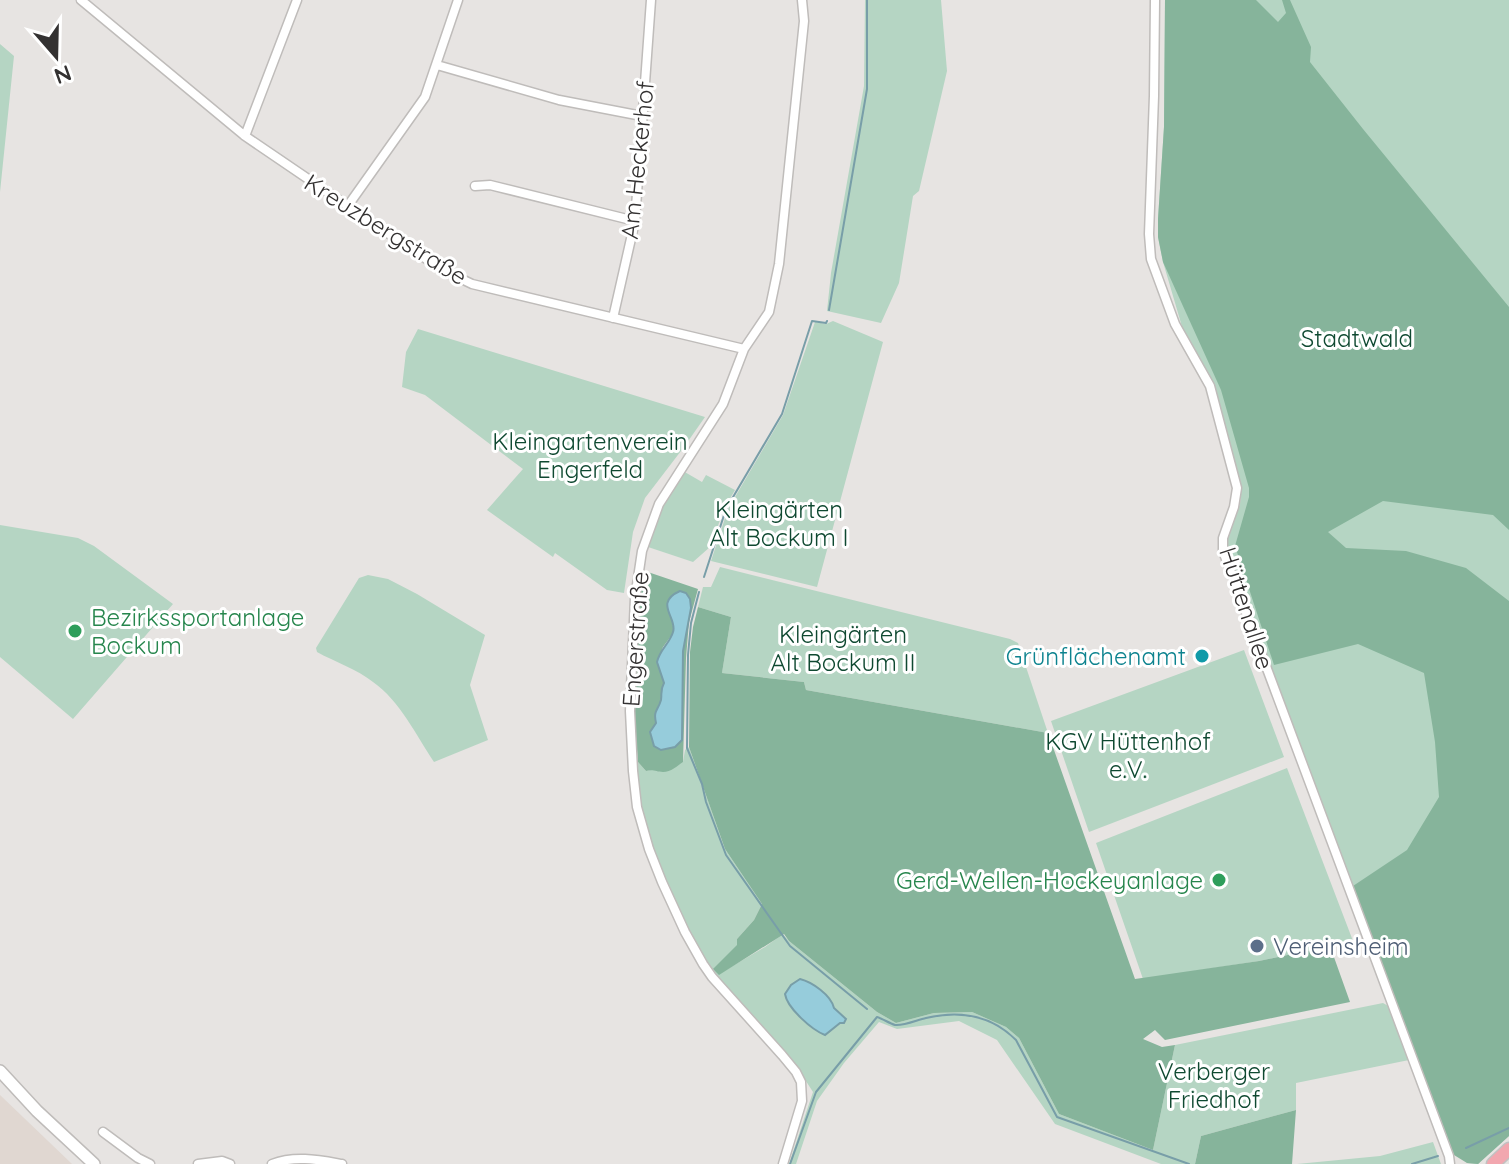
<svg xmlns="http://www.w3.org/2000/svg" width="1509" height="1164" viewBox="0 0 1509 1164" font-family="Quicksand,sans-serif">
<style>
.built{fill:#e0d7d1}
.green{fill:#b5d5c3}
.forest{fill:#86b49b;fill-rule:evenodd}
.water{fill:#96ccdb;stroke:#789ea8;stroke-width:2}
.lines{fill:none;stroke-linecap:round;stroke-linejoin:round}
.stream{stroke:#789ea8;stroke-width:2}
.minor-casing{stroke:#bfbcba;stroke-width:11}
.secondary-casing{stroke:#bfbcba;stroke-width:14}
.primary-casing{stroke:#c2c1c1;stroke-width:15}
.minor{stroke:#fff;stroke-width:8}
.secondary{stroke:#fff;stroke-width:11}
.primary{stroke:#f2a7af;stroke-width:12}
.leisure-dot{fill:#2e9e5b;stroke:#fff;stroke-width:3}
.culture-dot{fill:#0f9aa8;stroke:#fff;stroke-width:3}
.service-dot{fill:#5c6f8a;stroke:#fff;stroke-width:3}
.labels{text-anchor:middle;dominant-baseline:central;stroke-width:6;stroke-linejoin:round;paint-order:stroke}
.street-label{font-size:24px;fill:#333131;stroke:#fff}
.park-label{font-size:24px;fill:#0f4931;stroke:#fff}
.leisure-label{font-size:24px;fill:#27864d;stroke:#fff;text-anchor:start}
.culture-label{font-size:24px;fill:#0d838f;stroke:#fff;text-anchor:end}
.service-label{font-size:24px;fill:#4e5e75;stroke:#fff;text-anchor:start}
</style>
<rect width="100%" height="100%" fill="#e7e4e2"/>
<path class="built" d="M 0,1095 L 72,1164 L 0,1164 Z"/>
<path class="green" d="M 865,0 L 941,0 L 947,71 L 919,191 L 913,196 L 899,283 L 881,323 L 827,311 L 831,273 L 864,86 Z
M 1165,0 L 1509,0 L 1509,1136 L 1478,1164 L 1467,1163 L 1460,1152 L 1454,1155 L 1225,544 L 1240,504 L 1241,491 L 1212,380 L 1183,330 L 1163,262 L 1158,237 L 1158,219 L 1164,127 Z
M 0,44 L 14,56 L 0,192 Z
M 833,321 L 883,342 L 817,587 L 711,561 L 728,509 L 783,415 L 815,322 L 826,324 Z
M 418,329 L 705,417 L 684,447 L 645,498 L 633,532 L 624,593 L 607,590 L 555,553 L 553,557 L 487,510 L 523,469 L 425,395 L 402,387 L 406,352 Z
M 683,471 L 702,482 L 706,475 L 735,490 L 725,507 L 710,547 L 693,562 L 648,547 L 663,505 Z
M 0,525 L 78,538 L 94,546 L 173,604 L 73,719 L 0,657 Z
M 720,567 L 1010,639 L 1018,643 L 1048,733 L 806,690 L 804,682 L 722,673 L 731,617 L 698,607 L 703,587 L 711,587 Z
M 368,575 L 388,579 L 417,594 L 485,635 L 470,685 L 488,740 L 434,762 C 416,735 400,701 373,682 C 357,669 335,662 317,652 L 316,648 L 359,578 Z
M 1244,650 L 1284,757 L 1089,832 L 1051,721 Z
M 689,747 L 725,849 L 762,904 L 754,920 L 737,939 L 738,945 L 714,969 L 719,974 L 765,947 L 783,934 L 789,941 L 877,1012 L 896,1023 L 934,1013 L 972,1012 L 1006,1027 L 1019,1038 L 1059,1114 L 1153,1150 L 1175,1045 L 1383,1003 L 1390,1007 L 1409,1060 L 1296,1083 L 1296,1110 L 1201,1136 L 1195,1164 L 1208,1164 L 1161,1164 L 1055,1124 L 997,1040 L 959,1021 L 897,1029 L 879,1022 L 844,1063 L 817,1101 L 796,1164 L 789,1164 L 813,1092 C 786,1048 747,1014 715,975 C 685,937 650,856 640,808 C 638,794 637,780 635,766 L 638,762 L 646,771 L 683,762 L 685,750 Z
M 1287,768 L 1353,941 L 1259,961 L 1143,979 L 1096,843 Z
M 1433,1142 L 1441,1164 L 1297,1164 L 1380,1156 Z"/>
<path class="forest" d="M 1165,0 L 1256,0 L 1278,22 L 1286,13 L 1282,0 L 1290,0 L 1311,47 L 1310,62 L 1363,129 L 1509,307 L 1509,530 L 1493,515 L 1383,501 L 1328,532 L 1346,548 L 1406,551 L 1466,568 L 1509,601 L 1509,1136 L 1478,1164 L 1467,1163 L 1454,1155 L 1353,886 L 1407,850 L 1439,797 L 1435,742 L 1424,673 L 1358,644 L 1274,665 L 1235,546 L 1249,497 L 1249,488 L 1221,390 L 1163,262 L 1158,237 L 1158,219 L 1164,127 Z
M 642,570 L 698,589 L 689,622 L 686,658 L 683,762 C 677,766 671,772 663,772 C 656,772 654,769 646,771 L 638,762 L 633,700 L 637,601 ZM 680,591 L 686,594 L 690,599 L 691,608 L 683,651 L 661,750 L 655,746 L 650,732 L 656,723 C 653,710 658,711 661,700 C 662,693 660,690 664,683 L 657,662 L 663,647 L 674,632 L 672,620 Z
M 698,607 L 731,617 L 722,673 L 804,682 L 806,690 L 1048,733 L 1135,979 L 1259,961 L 1330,946 L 1350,1002 L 1165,1040 L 1155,1030 L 1143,1039 L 1162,1047 L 1175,1045 L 1153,1150 L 1059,1114 L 1019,1038 L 1006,1027 L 972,1012 L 934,1013 L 896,1023 L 877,1012 L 789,941 L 784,934 L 719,975 L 713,969 L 737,945 L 737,939 L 754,920 L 762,904 L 725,849 L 689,747 L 690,652 L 693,627 Z
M 1296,1110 L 1292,1164 L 1195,1164 L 1201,1136 Z"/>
<path class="water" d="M 680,591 L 686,593 L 690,599 L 691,608 L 683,651 L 682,740 L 675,747 L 661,750 L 654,746 L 650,732 L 656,723 C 653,710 658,711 661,700 C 662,693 660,690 664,683 L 657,662 C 660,649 670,643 673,632 C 678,618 653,603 680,591 Z
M 800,979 C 812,982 831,995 834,1008 L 846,1019 L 844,1023 L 840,1023 L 825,1035 C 812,1030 787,1008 785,994 L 791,985 Z"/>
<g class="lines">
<path class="stream" d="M 829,310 L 867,89 L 867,0
M 704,577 L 726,509 L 782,414 L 812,321 L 826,323 L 827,321
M 699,592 L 691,623 L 688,655 L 687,748 L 702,784 L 706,802 L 726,855 L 790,946 L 867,1009
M 1466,1148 L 1509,1128
M 790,1164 L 816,1092 L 877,1017 C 883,1019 889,1023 895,1025 C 904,1026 917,1020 926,1018 C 960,1010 991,1015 1016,1040 L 1057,1117 L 1189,1164
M 1412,1164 L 1438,1156"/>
<defs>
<path id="minor" d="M 81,0 L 245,136 L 417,253 L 443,270 L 472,284 L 744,349
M 1155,0 L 1154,96 L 1149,234 L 1151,259 L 1175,324 L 1210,386 L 1237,488 L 1234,507 L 1223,538 L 1223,551 L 1449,1156 L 1450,1164
M 437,65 L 559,100 L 642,116
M 245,136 L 297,0
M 475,186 L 490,185 L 635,221
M 347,207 L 425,97 L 458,0
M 613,318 L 635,221 L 651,0
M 103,1132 L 138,1158 L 150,1164
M 198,1164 L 222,1161 L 230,1164
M 272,1164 C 295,1155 319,1160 342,1164
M 783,1164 L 802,1101 L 801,1082 L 796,1072 L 782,1055 L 712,977 L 703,964 L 685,932 L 662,882 L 649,849 L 637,807 L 633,771 L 630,711 L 635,598 L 642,551 L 659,504 L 723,404 L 744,349 L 769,312 L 779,264 L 804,21 L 802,0"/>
<path id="secondary" d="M 0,1071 L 37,1111 L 94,1164"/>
<path id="primary" d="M 1493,1164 L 1509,1149"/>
</defs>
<use href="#minor" class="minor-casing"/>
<use href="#secondary" class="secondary-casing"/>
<use href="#primary" class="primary-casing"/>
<use href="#minor" class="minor"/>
<use href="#secondary" class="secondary"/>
<use href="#primary" class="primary"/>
</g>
<g class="leisure-dot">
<circle cx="75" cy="631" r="8"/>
<circle cx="1219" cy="880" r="8"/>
</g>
<circle class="culture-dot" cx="1202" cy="656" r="8"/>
<circle class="service-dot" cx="1257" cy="946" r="8"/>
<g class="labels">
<g class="street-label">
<text transform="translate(637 160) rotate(-84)">Am Heckerhof</text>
<text transform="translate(386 229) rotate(32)">Kreuzbergstraße</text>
<text transform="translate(1247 608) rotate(72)">Hüttenallee</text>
<text transform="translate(635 639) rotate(-86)">Engerstraße</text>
</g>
<g class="park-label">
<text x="1357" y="338">Stadtwald</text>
<text x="590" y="441">Kleingartenverein<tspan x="590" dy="28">Engerfeld</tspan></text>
<text x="779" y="509">Kleingärten<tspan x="779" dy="28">Alt Bockum I</tspan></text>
<text x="843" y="634">Kleingärten<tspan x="843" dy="28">Alt Bockum II</tspan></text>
<text x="1128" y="741">KGV Hüttenhof<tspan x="1128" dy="28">e.V.</tspan></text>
<text x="1214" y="1071">Verberger<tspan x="1214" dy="28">Friedhof</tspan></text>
</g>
<g class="leisure-label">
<text x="91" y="617">Bezirkssportanlage<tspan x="91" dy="28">Bockum</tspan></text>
<text x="1203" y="880" text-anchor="end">Gerd-Wellen-Hockeyanlage</text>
</g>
<g class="culture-label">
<text x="1186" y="656">Grünflächenamt</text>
</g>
<g class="service-label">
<text x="1273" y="946">Vereinsheim</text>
</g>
</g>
<g transform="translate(56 56) rotate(160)" stroke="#ffffff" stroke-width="6" paint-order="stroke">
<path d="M0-6L14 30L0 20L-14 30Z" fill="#333131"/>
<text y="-12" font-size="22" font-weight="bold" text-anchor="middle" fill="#333131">N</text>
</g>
</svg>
